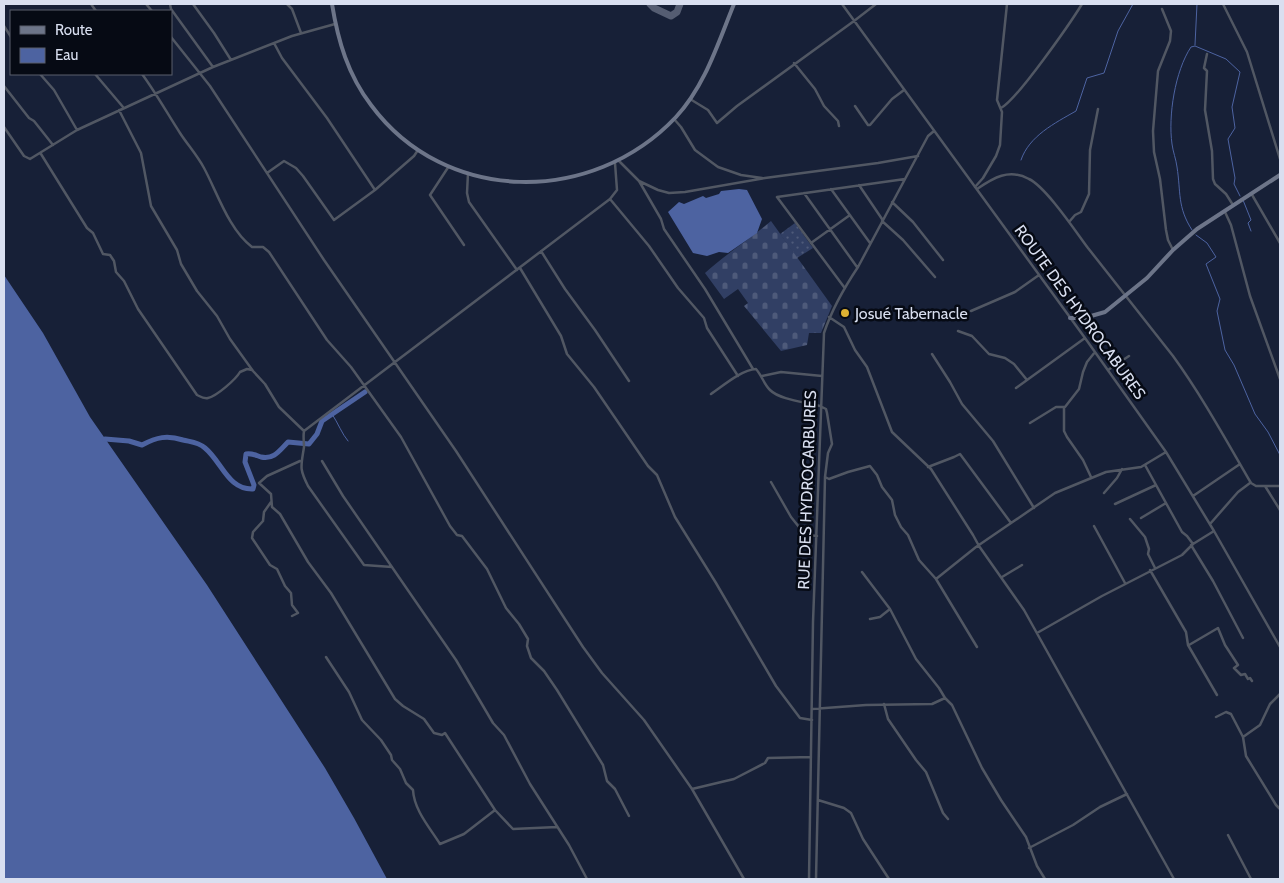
<svg xmlns="http://www.w3.org/2000/svg" width="1284" height="883" viewBox="0 0 1284 883" font-family="Cabin,sans-serif">
<style>
.grass{fill:url(#grass-dots)}
.cemetery{fill:url(#cemetery-stones)}
.water{fill:#4d63a1}
.lines{fill:none;stroke-linecap:round;stroke-linejoin:round}
.stream{stroke:#4d63a1;stroke-width:1}
.river{stroke:#4d63a1;stroke-width:5}
.taxiway{stroke:#555d72;stroke-width:7}
.street{stroke:#515763;stroke-width:2.5}
.secondary{stroke:#6d7589;stroke-width:4}
.poi-dot{fill:#deb133;stroke:#060a14;stroke-width:2}
.labels{text-anchor:middle;dominant-baseline:central;stroke-width:5;stroke-linejoin:round;paint-order:stroke}
.street-label{font-size:16px;fill:#d9dff0;stroke:#060a14}
.poi-label{font-size:16px;fill:#d9dff0;stroke:#060a14;text-anchor:start}
</style>
<defs>
<pattern id="grass-dots" width="8" height="8" patternUnits="userSpaceOnUse" patternTransform="scale(1.25)"><rect width="8" height="8" fill="#313f64"/><path d="M2 2h.1M6 6h.1" fill="none" stroke="#4e5a7a" stroke-width="1.8" stroke-linecap="round"/></pattern>
<pattern id="cemetery-stones" width="16" height="16" patternUnits="userSpaceOnUse" patternTransform="scale(1.25)"><rect width="16" height="16" fill="#313f64"/><path d="M2 7V4a2 2 0 0 1 4 0v3zM10 15v-3a2 2 0 0 1 4 0v3z" fill="#4e5a7a"/></pattern>
</defs>
<rect width="100%" height="100%" fill="#172037"/>
<path class="grass" d="M 795,223 L 813,248 L 797,258 L 780,234 Z"/>
<path class="cemetery" d="M 771,221 L 832,306 L 821,333 L 809,333 L 807,345 L 781,351 L 744,306 L 748,303 L 738,289 L 724,299 L 705,273 C 726,254 750,239 771,221 Z"/>
<path class="water" d="M 739,189 L 747,190 L 762,219 L 757,233 L 728,253 L 719,252 L 707,256 L 693,253 L 668,212 L 679,202 L 684,204 L 703,196 L 706,198 L 719,194 L 721,191 Z
M 4,275 L 43,333 L 90,417 L 207,585 L 325,768 L 354,818 L 387,879 L 4,879 Z"/>
<g class="lines">
<path class="stream" d="M 1195,45 L 1197,4
M 1021,160 C 1029,136 1055,123 1076,111 L 1087,78 L 1104,73 L 1118,31 L 1133,4
M 1243,200 L 1251,220 L 1248,223 L 1251,231
M 1192,230 C 1177,207 1181,192 1177,167 C 1176,159 1173,152 1172,144 C 1168,116 1175,71 1191,47 L 1195,46 L 1226,59 L 1240,72 L 1232,107 L 1235,128 L 1228,139 L 1235,178 L 1234,184 L 1240,196
M 1196,235 L 1207,243 L 1216,257 L 1206,264 L 1220,299 L 1217,311 L 1225,350 L 1234,365 L 1255,414 L 1268,432 L 1280,455
M 332,414 C 338,423 342,434 348,441"/>
<path class="river" d="M 105,439 L 129,441 L 142,445 C 157,437 167,435 183,440 C 191,442 198,442 205,448 C 222,462 228,490 253,489 L 254,485 L 245,462 L 246,454 C 252,453 255,455 261,457 C 274,460 280,450 288,442 L 309,444 L 317,434 L 322,421 L 365,392"/>
<path class="taxiway" d="M 650,4 L 654,8 L 671,16 L 677,12 L 680,4"/>
<path class="street" d="M 91,4 L 96,11
M 146,4 L 152,11
M 170,4 L 171,9 L 213,67
M 193,4 L 214,33 L 231,60
M 287,4 L 292,9 L 301,33
M 842,4 L 1085,338 L 1166,452 L 1214,531 L 1280,647
M 1223,4 L 1247,52 L 1280,159
M 1162,9 L 1171,31 L 1170,41 L 1158,71 L 1153,131 L 1154,152 L 1160,179 L 1166,230 L 1168,240 L 1173,250
M 4,26 L 11,37
M 171,37 L 210,86 L 324,260 L 456,451 L 583,647 L 602,673 L 644,720 L 692,789 L 744,879
M 274,43 L 282,58 L 327,118 L 375,190
M 1207,54 L 1204,68 L 1207,71 L 1205,110 L 1212,151 L 1213,179 L 1215,184 L 1226,194 L 1233,205
M 794,63 L 815,89 L 824,106 L 838,121 L 839,126
M 40,74 L 54,90 L 77,130
M 95,74 L 123,107
M 142,74 C 156,93 167,113 180,133 C 187,144 197,155 204,168 C 217,192 229,230 252,247 L 263,247 L 269,252 L 327,340 L 351,367 L 401,437 L 450,526 L 457,535 L 462,536 L 487,569 L 506,608 L 519,624 L 528,639 L 527,646 L 531,658 L 544,671 L 557,690 L 603,765 L 607,781 L 615,789 L 629,816
M 4,86 L 29,118 L 34,121 L 53,145
M 690,99 L 708,110 L 717,123 L 737,106 L 854,21 L 876,4
M 855,106 L 868,125 L 870,125 L 892,99 L 904,90
M 1001,108 C 1017,100 1071,22 1082,4
M 119,110 L 141,153 L 151,206 L 177,250 L 181,264 L 197,291 L 217,316 L 230,339 L 253,371 L 265,384 L 279,407 L 304,431 C 303,437 304,442 304,447 C 301,467 299,468 308,486 L 364,565 L 392,567
M 674,119 L 681,127 L 695,150 L 718,167 L 741,175 L 762,178
M 4,127 L 24,156 L 30,159 L 77,130 L 213,67 L 292,36 L 335,24
M 41,154 L 87,228 L 93,233 L 103,254 L 110,255 L 114,261 L 116,272 L 124,281 L 138,309 L 197,395 C 201,397 204,399 208,398 C 217,396 236,379 240,372 L 247,369 L 252,370
M 619,161 L 639,181 L 658,190 L 669,193 L 685,192 L 765,178 L 878,163 L 918,156
M 449,166 L 430,195 L 464,245
M 267,173 L 284,161 L 296,168 L 303,176 L 334,220 L 375,190 L 414,156 L 418,150
M 468,173 L 467,193 L 469,202 L 517,270
M 639,181 L 661,219 L 664,229 L 705,289 L 753,369
M 859,185 L 882,219
M 975,187 L 983,178 L 996,156 L 1000,145 L 1002,112 L 997,100 L 1007,4
M 831,189 L 870,243
M 977,189 C 993,178 1009,168 1029,179 C 1046,187 1076,232 1088,248 C 1116,284 1145,320 1173,356 C 1202,396 1226,440 1251,483 L 1256,486 L 1265,486 L 1280,510
M 804,193 L 857,267
M 1251,193 L 1280,243
M 610,199 L 649,246 L 678,288 L 704,318 L 707,328 L 738,376
M 892,202 L 913,222 L 943,260
M 1225,212 L 1231,225 L 1250,296 L 1280,379
M 882,221 L 903,240 L 935,277
M 1069,222 L 1075,215 L 1081,212 L 1089,194 L 1090,150 L 1098,109
M 811,243 L 850,215
M 541,251 L 565,289 L 595,330 L 629,381
M 520,268 L 561,336 L 567,354 L 594,387 L 648,466 L 657,475 L 675,517 L 716,583 L 776,686 L 800,718 L 812,720
M 844,287 L 777,197 L 905,179
M 971,311 L 1015,292 L 1039,275
M 829,317 L 844,327 L 855,350 L 867,367 L 892,432 L 931,469 L 973,535 L 979,546 L 1024,610 L 1174,879
M 958,331 L 972,336 L 989,354 L 1005,358 L 1014,364 L 1027,380
M 932,354 L 950,382 L 962,404 L 993,441 L 1034,508
M 1108,370 L 1129,356
M 762,376 L 781,372 L 822,376
M 1016,388 L 1085,338
M 711,394 C 723,386 741,370 756,369 C 762,376 764,384 770,390 C 780,400 806,402 820,406 L 826,409 L 827,413 L 832,444 L 828,453 L 825,477 L 816,879
M 1064,408 L 1064,431 L 1067,437 L 1083,460 L 1091,477
M 1030,423 L 1056,407 L 1065,407 L 1079,389 L 1083,372 L 1087,362 L 1095,352
M 304,431 L 610,199 L 617,190 L 615,163
M 300,461 L 267,476 L 259,483 L 271,494 L 272,507 L 280,514 L 308,562 L 331,593 L 395,699 L 403,706 L 424,719 L 434,733 L 442,735 L 445,733 L 495,810 L 513,829 L 557,827
M 322,461 L 343,496 L 456,660 L 493,723 L 504,735 L 530,784 L 569,845 L 587,879
M 1145,465 L 1182,532 L 1187,536 L 1193,544
M 928,467 L 954,457 L 960,454 L 1011,523
M 825,477 L 829,479 L 848,472 L 870,466 L 877,475 L 882,487 L 892,500 L 895,515 L 901,527 L 908,535 L 919,560 L 936,579 L 977,647
M 771,482 L 791,517 L 803,532 L 809,535 L 817,536
M 1265,486 L 1280,486
M 1104,493 L 1117,478 L 1122,469
M 1193,496 L 1240,464
M 271,502 L 264,512 L 263,521 L 253,532 L 252,538 L 270,565 L 277,569 L 285,586 L 291,593 L 292,605 L 298,613 L 292,616
M 1115,504 L 1156,485
M 1141,518 L 1166,503
M 1130,519 L 1145,537 L 1149,549 L 1148,554 L 1155,568
M 1210,524 L 1238,492 L 1250,483
M 1094,526 L 1125,583
M 1191,545 L 1213,581 L 1243,638
M 1150,570 L 1186,632 L 1188,645 L 1217,695
M 862,572 L 890,609 L 916,659 L 939,688 L 945,698
M 1002,577 L 1022,565
M 936,579 L 976,547 L 1055,493 L 1106,472 L 1141,467 L 1166,452
M 870,619 L 880,617 L 890,609
M 1037,633 L 1102,596 L 1182,555 L 1193,544 L 1214,531
M 1189,645 L 1218,628 L 1225,645 L 1238,665 L 1234,668 L 1241,675 L 1245,674 L 1248,679 L 1250,678 L 1252,681
M 326,657 L 349,692 L 362,720 L 381,740 L 391,755 L 392,760 L 400,769 L 406,783 L 413,790 C 414,810 430,828 440,844 L 464,834 L 495,810
M 884,704 L 888,719 L 916,760 L 926,772 L 943,813 L 948,819
M 812,709 L 866,705 L 932,704 L 945,698 L 952,705 L 982,768 L 1001,800 L 1026,837 L 1037,866 L 1045,879
M 1216,717 L 1226,712 L 1231,714 L 1243,737 L 1246,756 L 1276,805 L 1280,809
M 1243,737 L 1260,725 L 1270,704 L 1280,694
M 692,789 L 734,779 L 765,763 L 768,758 L 811,757
M 818,800 L 844,808 L 851,813 L 863,839 L 889,879
M 1228,835 L 1251,879
M 1029,848 L 1073,825 L 1100,807 L 1127,794
M 809,879 L 813,622 L 824,333 C 832,309 844,288 858,267 L 928,136 L 934,131"/>
<path class="secondary" d="M 332,4 C 338,41 348,75 371,105 C 445,205 592,206 676,117 C 705,86 718,43 734,4
M 1070,318 L 1084,318 L 1105,312 L 1147,278 L 1173,250 L 1197,229 L 1280,175"/>
</g>
<circle class="poi-dot" cx="845" cy="313" r="5"/>
<g class="labels">
<g class="street-label">
<text transform="translate(1080 312) rotate(54)">ROUTE DES HYDROCABURES</text>
<text transform="translate(807 490) rotate(-88)">RUE DES HYDROCARBURES</text>
</g>
<g class="poi-label">
<text x="855" y="313">Josué Tabernacle</text>
</g>
</g>
<rect width="1284" height="883" fill="none" stroke="#d9dff0" stroke-width="10"/>
<rect x="10" y="10" width="162" height="65" fill="#060a14" stroke="#5a5f6c"/>
<rect x="20" y="26" width="25" height="8" fill="#6d7589" stroke="#5a5f6c"/>
<text x="55" y="35" font-size="15" fill="#d9dff0">Route</text>
<rect x="20" y="48" width="25" height="15" fill="#4d63a1" stroke="#5a5f6c"/>
<text x="55" y="60" font-size="15" fill="#d9dff0">Eau</text>
</svg>
